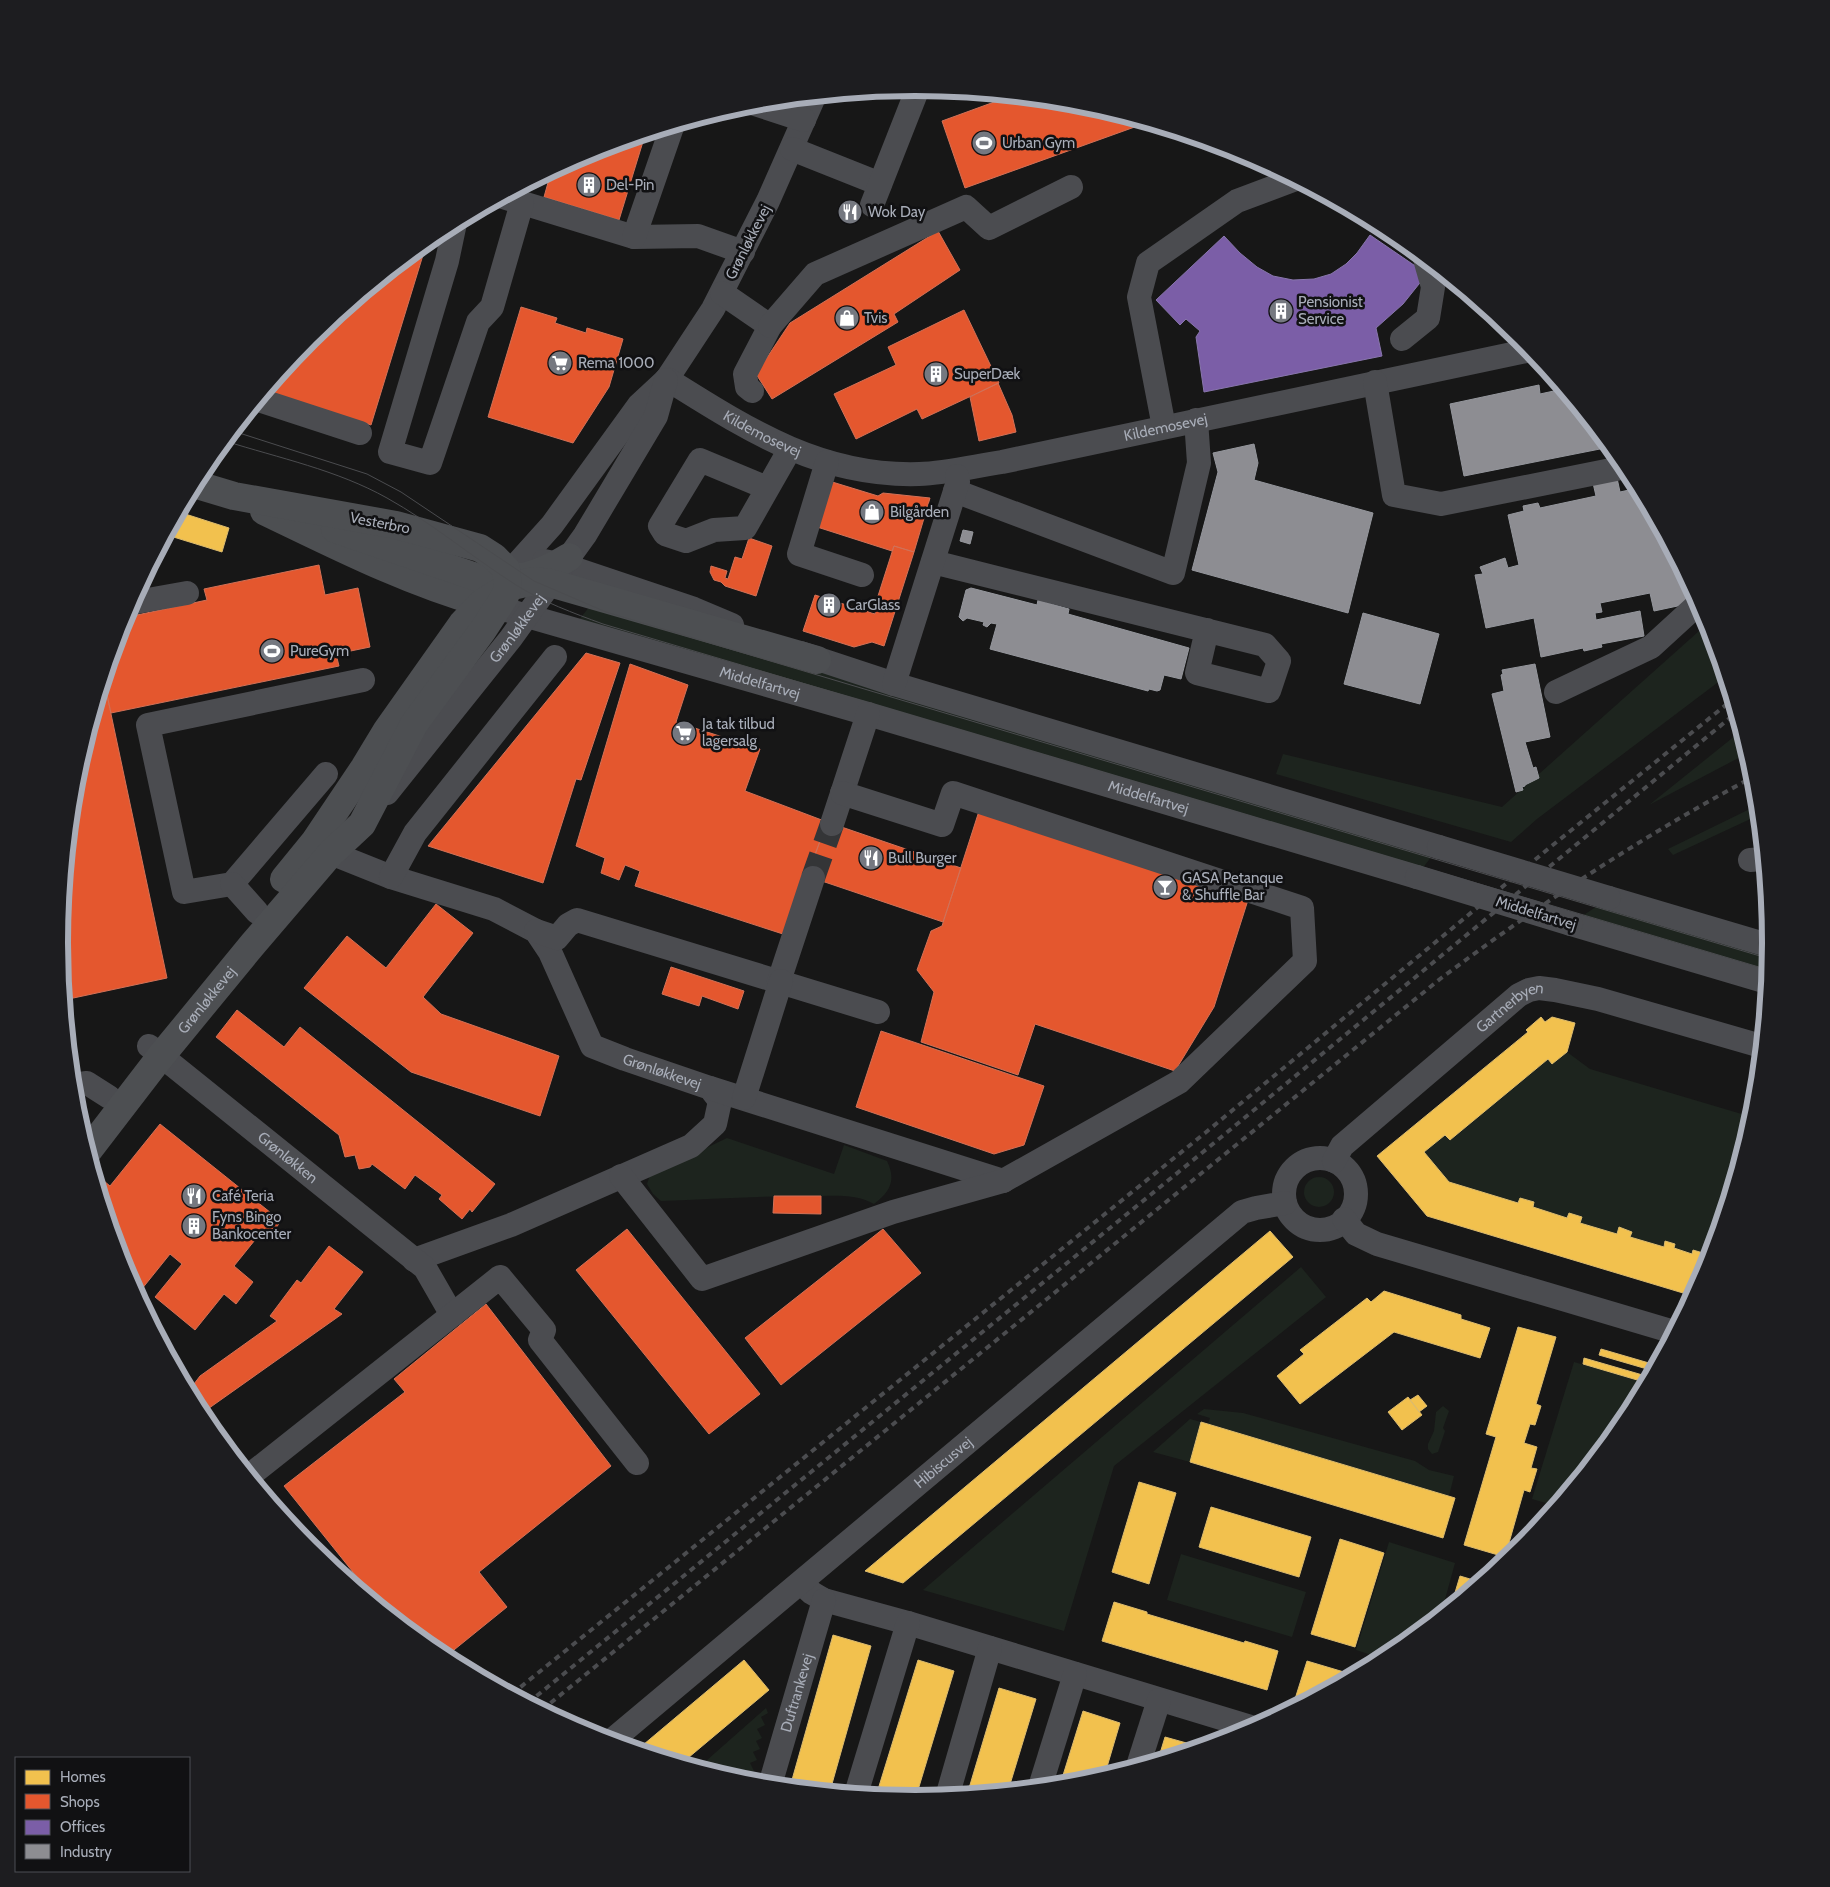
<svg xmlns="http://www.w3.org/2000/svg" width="1830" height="1887" viewBox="0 0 1830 1887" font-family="Cabin,sans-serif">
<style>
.green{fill:#1d241e}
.homes{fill:#f2c14e;stroke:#dcbb6e}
.shops{fill:#e4572e;stroke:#d27157}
.offices{fill:#7b5ea7;stroke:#8876ac}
.industry{fill:#8d8d92;stroke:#95979d}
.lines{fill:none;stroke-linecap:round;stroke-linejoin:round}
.minor-tunnel{stroke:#343537;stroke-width:24;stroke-dasharray:24 12;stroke-linecap:butt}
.minor{stroke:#4b4c50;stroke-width:24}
.major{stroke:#4d4f52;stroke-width:28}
.tram{stroke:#4b4c4f;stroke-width:1}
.rail{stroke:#4b4c4f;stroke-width:4;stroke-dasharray:6 5;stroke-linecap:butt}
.minor-bridge{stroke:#4b4c50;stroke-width:24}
.labels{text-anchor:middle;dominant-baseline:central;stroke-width:5;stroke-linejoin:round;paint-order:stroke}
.poi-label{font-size:15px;fill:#a8adb8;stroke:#111113;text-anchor:start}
.street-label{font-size:15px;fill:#a8adb8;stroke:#111113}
.rim{fill:none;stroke:#a8adb8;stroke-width:6}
</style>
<rect width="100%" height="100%" fill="#171717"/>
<path class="green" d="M 594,601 L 1434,853 L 1420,872 L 578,621 Z
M 1708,623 L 1725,677 L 1537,819 L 1511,842 L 1276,774 L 1283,754 L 1502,807 Z
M 1741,731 L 1748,753 L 1649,805 Z
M 1758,805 L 1759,815 L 1673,855 L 1668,849 Z
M 1602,903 L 1770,953 L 1768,976 L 1579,918 Z
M 1567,1052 L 1590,1069 L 1745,1115 L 1732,1159 L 1739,1161 L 1710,1260 L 1701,1257 L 1702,1253 L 1693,1250 L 1692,1254 L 1674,1248 L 1675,1244 L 1666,1241 L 1664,1247 L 1630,1237 L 1632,1232 L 1619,1228 L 1617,1234 L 1580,1223 L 1582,1217 L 1569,1213 L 1567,1218 L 1533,1207 L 1534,1202 L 1520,1198 L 1518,1203 L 1449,1182 L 1424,1152 L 1445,1135 L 1451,1140 L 1548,1059 L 1553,1064 Z
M 727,1138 L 834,1174 L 844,1145 L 887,1161 C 896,1180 891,1191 874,1204 C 856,1193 831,1196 811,1196 C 760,1196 711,1199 661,1201 L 653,1194 L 647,1184 L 650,1175 Z
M1304 1192a15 15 0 1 1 30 0a15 15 0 1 1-30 0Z
M 1301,1267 L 1326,1297 L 1114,1466 L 1064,1631 L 923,1590 Z
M 1574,1362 L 1642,1381 L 1638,1399 L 1627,1419 L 1556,1506 L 1532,1499 Z
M 1443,1406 L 1449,1411 L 1443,1428 L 1445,1431 L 1438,1452 L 1432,1454 L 1428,1449 L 1428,1444 L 1434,1431 L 1436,1412 Z
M 1204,1409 L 1243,1413 L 1415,1461 L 1429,1470 L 1454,1476 L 1449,1496 L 1208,1424 L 1210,1418 L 1197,1414 Z
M 1190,1419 L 1201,1422 L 1190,1462 L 1153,1452 Z
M 1389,1542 L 1455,1563 L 1441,1614 L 1384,1659 L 1356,1650 Z
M 1181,1554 L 1306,1592 L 1292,1637 L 1167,1600 Z
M 766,1708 L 768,1713 L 761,1717 L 765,1725 L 757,1729 L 762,1738 L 756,1741 L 760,1749 L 753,1752 L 757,1760 L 750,1763 L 754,1771 L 748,1774 L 751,1781 L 748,1783 L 698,1768 Z"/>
<path class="homes" d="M 179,512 L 229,528 L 222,552 L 167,535 Z
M 1541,1017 L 1545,1022 L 1552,1017 L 1575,1023 L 1567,1052 L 1552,1064 L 1548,1059 L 1450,1140 L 1445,1135 L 1424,1152 L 1449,1182 L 1518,1203 L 1520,1198 L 1534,1202 L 1533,1207 L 1567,1218 L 1569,1213 L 1582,1217 L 1580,1223 L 1617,1234 L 1619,1227 L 1632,1232 L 1630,1237 L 1664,1247 L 1665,1241 L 1675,1244 L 1674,1248 L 1692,1254 L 1693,1250 L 1703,1253 L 1701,1257 L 1710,1260 L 1706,1271 L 1693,1296 L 1427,1216 L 1377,1156 L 1528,1032 L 1526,1030 Z
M 1749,1104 L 1755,1106 L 1755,1111 L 1739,1161 L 1732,1159 Z
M 1270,1231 L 1293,1257 L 903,1583 L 865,1571 Z
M 1384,1291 L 1461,1315 L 1461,1319 L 1490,1328 L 1480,1358 L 1394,1332 L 1300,1404 L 1277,1376 L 1304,1354 L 1300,1350 L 1367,1298 L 1371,1302 Z
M 1518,1327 L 1556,1337 L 1536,1404 L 1541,1406 L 1535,1425 L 1530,1424 L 1524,1443 L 1537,1447 L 1531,1468 L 1537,1469 L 1530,1492 L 1524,1490 L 1505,1557 L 1464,1545 L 1496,1437 L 1486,1434 Z
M 1601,1349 L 1649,1363 L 1647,1369 L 1599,1355 Z
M 1584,1358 L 1646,1376 L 1644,1382 L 1583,1364 Z
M 1418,1395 L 1427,1406 L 1419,1412 L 1410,1400 Z
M 1408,1397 L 1422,1415 L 1402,1430 L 1388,1412 Z
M 1201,1422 L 1455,1498 L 1443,1538 L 1190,1462 Z
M 1139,1482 L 1176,1493 L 1149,1584 L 1112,1572 Z
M 1211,1507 L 1311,1537 L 1299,1577 L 1199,1547 Z
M 1340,1539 L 1384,1553 L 1355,1647 L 1311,1634 Z
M 1460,1576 L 1480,1582 L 1451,1606 Z
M 1114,1602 L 1147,1612 L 1147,1614 L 1244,1643 L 1245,1641 L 1278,1651 L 1267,1690 L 1102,1641 Z
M 833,1635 L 871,1646 L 830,1791 L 790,1787 Z
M 744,1660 L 769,1690 L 682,1763 L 637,1750 Z
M 918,1660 L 954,1671 L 915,1800 L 876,1796 Z
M 1307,1661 L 1354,1675 L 1304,1702 L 1295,1699 Z
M 999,1688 L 1036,1699 L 1008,1791 L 967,1795 Z
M 1083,1711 L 1120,1723 L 1104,1777 L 1082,1783 L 1060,1785 Z
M 1165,1737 L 1201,1747 L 1158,1760 Z"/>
<path class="shops" d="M 995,95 L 1082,104 L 1142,122 L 1143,124 L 965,188 L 942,121 L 997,101 Z
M 645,135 L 619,220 L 544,197 L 551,172 L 588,152 Z
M 938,231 L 960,270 L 894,314 L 898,322 L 772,399 L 756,374 L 790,323 Z
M 414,252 L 423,255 L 371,425 L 265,392 L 310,338 Z
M 521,307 L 557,318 L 555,323 L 586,333 L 587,328 L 623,339 L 609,387 L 573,443 L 488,417 Z
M 964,310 L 999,383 L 922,419 L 917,409 L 856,439 L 834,394 L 896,365 L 888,347 Z
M 998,383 L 1012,415 L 1016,432 L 979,441 L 970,397 Z
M 829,481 L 878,496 L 883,493 L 930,498 L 914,552 L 894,546 L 892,551 L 814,526 Z
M 749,538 L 772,546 L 756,596 L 725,586 L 721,582 L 714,580 L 710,572 L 711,566 L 727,571 L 725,578 L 728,579 L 735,557 L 742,559 Z
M 894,546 L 914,552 L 884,646 L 872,642 L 854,647 L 803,631 L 815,595 L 875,614 L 878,596 Z
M 319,565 L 325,595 L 358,588 L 370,647 L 336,654 L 339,666 L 111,713 L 104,681 L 123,618 L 207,600 L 204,589 Z
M 586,653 L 620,663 L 581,780 L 576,779 L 543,883 L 428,846 Z
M 630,664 L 688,685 L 676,722 L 760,749 L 745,791 L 827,822 L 786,935 L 635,886 L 640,871 L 625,865 L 619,880 L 601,873 L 605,858 L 576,846 Z
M 104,681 L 167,978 L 64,1000 L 59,943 L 75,776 Z
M 980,808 L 1248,900 L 1214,1007 L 1175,1071 L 1035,1024 L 1018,1075 L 921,1042 L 934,992 L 917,970 L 931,931 L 942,926 Z
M 827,822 L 961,868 L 943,922 L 807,876 Z
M 436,904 L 473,933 L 423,997 L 441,1014 L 559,1056 L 540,1116 L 411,1072 L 304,988 L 347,936 L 386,968 Z
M 671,967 L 744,991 L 738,1009 L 702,996 L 699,1006 L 662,994 Z
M 237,1010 L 284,1047 L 300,1027 L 495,1184 L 472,1212 L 470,1209 L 462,1219 L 439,1199 L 442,1195 L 415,1175 L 405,1189 L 372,1164 L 370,1167 L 359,1169 L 355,1155 L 345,1157 L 339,1135 L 216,1037 Z
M 881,1031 L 1044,1086 L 1024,1145 L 994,1154 L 856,1107 Z
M 160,1124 L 281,1221 L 270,1236 L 263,1230 L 234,1266 L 253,1282 L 236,1304 L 224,1294 L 195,1330 L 155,1297 L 182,1264 L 170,1254 L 137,1295 L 124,1271 L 101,1195 L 103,1191 L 99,1188 L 104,1181 L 110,1186 Z
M 774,1196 L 821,1196 L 821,1214 L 773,1213 Z
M 627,1229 L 760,1394 L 709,1434 L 576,1270 Z
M 883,1229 L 921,1273 L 781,1385 L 745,1338 Z
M 329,1246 L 363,1272 L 334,1309 L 342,1314 L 205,1411 L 202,1417 L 188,1392 L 200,1376 L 277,1321 L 270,1316 L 297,1280 L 301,1283 Z
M 486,1304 L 611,1466 L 479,1572 L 507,1607 L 444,1658 L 381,1607 L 284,1486 L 405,1392 L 394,1379 Z"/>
<path class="offices" d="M 1370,235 L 1427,274 L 1403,304 L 1376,328 L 1382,356 L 1204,392 L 1196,337 L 1200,331 L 1186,319 L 1180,325 L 1156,300 L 1224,236 L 1240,253 L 1257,267 L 1273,276 L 1293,280 L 1314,279 L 1331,274 L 1346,264 L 1357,253 Z"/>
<path class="industry" d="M 1539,385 L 1540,394 L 1563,389 L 1610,447 L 1464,476 L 1450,404 Z
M 1254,444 L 1258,463 L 1254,480 L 1373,513 L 1348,613 L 1192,570 L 1218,472 L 1213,453 Z
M 1617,478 L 1620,492 L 1638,488 L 1679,565 L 1687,604 L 1654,611 L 1650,593 L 1600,603 L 1602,612 L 1595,613 L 1596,620 L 1640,611 L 1644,636 L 1601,644 L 1602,647 L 1584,651 L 1583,648 L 1541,657 L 1534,618 L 1486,628 L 1475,575 L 1483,574 L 1480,567 L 1505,558 L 1508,568 L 1519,565 L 1508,515 L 1524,511 L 1523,506 L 1538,503 L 1540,508 L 1596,496 L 1593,483 Z
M 963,530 L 973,532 L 970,544 L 960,541 Z
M 971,588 L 1037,605 L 1038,600 L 1069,609 L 1068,614 L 1189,648 L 1181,679 L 1164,675 L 1160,690 L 1157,691 L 1149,689 L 1148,691 L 990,649 L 997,624 L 991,623 L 987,627 L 983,625 L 984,622 L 967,618 L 963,621 L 959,617 L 966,590 Z
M 1363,613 L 1439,634 L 1420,704 L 1344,684 Z
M 1535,664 L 1550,737 L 1525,742 L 1533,768 L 1536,767 L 1539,778 L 1525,785 L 1525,786 L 1522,787 L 1523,790 L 1516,792 L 1492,694 L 1504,691 L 1501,675 L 1503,674 L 1502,670 Z"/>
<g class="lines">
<path class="minor-tunnel" d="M 813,878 L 832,824"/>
<g class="minor">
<path id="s1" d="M 814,97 L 768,201 L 713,309 L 667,379 L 639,405 L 552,525 L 482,603 L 868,714 L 1417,877"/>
<path d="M 752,103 L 804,120"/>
<path d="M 792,149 L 880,184"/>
<path d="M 503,197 L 634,237 L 698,236 L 743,252"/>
<path d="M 872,205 L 918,88"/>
<path d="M 455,223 L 447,261 L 390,452 L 430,463 L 478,322 L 492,307 L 522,203"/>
<path d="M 634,237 L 672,127"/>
<path d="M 722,293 L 770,326 L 745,374 L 747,387 L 752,391"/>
<path d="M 770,326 L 815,274 L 966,207 L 989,228 L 1071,187"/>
<path d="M 1402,339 L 1428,318 L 1433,287 L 1425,259"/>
<path id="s2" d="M 667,379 C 747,429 820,477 919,474 C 947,473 975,466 1002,462 L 1531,350"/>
<path d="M 1375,382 L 1394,495 L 1441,504 L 1626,467"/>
<path d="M 259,400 L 360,433"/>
<path d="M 1164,427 L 1139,297 L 1148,263 L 1237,201 L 1293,180"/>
<path d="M 827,462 L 799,554 L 862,575"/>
<path d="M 767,488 L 700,460 L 660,526 L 665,534 L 686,541 L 714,530 L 745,528 L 790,449"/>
<path d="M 955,491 L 1173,573 L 1199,463 L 1196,420"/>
<path d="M 544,561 L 563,565 L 694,609 L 732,625"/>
<path d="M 933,562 L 1265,645 L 1279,661 L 1269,691 L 1197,673 L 1207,630"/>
<path d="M 131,603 L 187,593"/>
<path d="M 800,653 L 894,684 L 1439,847"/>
<path d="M 894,684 L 955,491 L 958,482 L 957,476"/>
<path d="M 1556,692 L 1651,647 L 1698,604 L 1698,600"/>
<path d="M 326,774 L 232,884 L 184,892 L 148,725 L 363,680"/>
<path id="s3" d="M 387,793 L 511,638 L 585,535 L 656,416 L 666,380"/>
<path d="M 832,824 L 868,714"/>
<path id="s4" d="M 318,843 L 331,853 L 391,877 L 494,909 L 536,931 L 550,952 L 592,1046 L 625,1059 L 710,1088 L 720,1101 L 715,1124 L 691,1146 L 511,1225 L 414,1260"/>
<path d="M 1750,860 L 1763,859"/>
<path d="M 391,877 L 415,833 L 555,657"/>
<path d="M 232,884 L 257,912"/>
<path d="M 1609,898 L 1771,946"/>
<path d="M 1571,924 L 1767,982"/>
<path d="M 536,931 L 557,938 L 568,925 L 577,920 L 878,1012"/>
<path d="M 779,981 L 813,878"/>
<path id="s5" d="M 149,1046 L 425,1268 L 452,1315"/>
<path d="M 73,1085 L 87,1083 L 109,1097"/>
<path d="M 710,1088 L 1003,1181"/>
<path d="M 744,1098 L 781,981"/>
<circle cx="1320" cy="1194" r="36"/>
<path id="s6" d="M 1334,1161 L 1342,1146 L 1519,995 L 1529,990 L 1539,988 L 1555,990 L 1598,999 L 1761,1046"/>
<path d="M 621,1176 L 702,1279 L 893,1212 L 1003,1181 L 1179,1082 L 1305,961 L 1302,908 L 953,793 L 942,825 L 842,793"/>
<path d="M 1344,1219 L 1356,1234 L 1377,1244 L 1674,1332"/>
<path d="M 254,1472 L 500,1277 L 544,1330 L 540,1340 L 637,1463"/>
<path d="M 801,1583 L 812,1593 L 824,1600 L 908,1623 L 1254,1728"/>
<path id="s7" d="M 610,1742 L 1242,1212 L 1256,1208 L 1285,1203"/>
<path d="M 1138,1766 L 1159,1700"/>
<path id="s8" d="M 770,1785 L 824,1600"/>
<path d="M 1040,1787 L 1075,1674"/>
<path d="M 856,1794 L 908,1623"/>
<path d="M 947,1797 L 990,1648"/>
</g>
<g class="major">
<path d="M 264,511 C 335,545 405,581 482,603"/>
<path d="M 335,529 L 479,578 C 518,580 535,578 569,557"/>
<path d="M 284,879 L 315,841 L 364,768 L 387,730 L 462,624 L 482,603 L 508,587 L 534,581 L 550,583 L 817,660"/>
<path id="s9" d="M 88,1151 L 161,1056 L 253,944 L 331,853 L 362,824 L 414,724 L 483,630 L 505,596 L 508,587 L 506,569 L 494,557 L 480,548 L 396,525 L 234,496 L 194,484"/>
</g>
<path class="tram" d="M 233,431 L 367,474 L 401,492 L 534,581 L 606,612 L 1770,959
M 225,441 C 279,458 337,470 387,498 C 432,523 472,557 516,585 C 543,602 573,613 603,624 L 1769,970"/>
<path class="rail" d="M 512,1694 L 1205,1133 L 1548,849 L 1732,700
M 528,1703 L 1214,1143 L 1736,713
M 542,1710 L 1440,979 C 1540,904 1644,835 1755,776"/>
<path class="minor-bridge" d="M 1439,847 L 1609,898
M 1417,877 L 1571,924"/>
</g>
<defs>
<symbol id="stadium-disc" viewBox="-11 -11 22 22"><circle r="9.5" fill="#757880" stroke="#111113"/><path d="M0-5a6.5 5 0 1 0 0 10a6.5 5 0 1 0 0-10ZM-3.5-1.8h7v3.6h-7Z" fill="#fff"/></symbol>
<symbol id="building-disc" viewBox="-11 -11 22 22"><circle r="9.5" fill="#757880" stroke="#111113"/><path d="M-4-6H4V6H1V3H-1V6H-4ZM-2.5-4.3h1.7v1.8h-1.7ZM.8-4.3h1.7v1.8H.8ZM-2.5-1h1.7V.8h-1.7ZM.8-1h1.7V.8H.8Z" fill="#fff"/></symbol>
<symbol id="restaurant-disc" viewBox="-11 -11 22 22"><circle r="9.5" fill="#757880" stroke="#111113"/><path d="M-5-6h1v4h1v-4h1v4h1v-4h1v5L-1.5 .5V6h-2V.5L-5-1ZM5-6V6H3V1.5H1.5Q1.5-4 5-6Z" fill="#fff"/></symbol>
<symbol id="shop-disc" viewBox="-11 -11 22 22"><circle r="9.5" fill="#757880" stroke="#111113"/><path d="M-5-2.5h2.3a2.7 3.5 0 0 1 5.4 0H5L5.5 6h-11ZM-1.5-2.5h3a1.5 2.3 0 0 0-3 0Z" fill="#fff"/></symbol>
<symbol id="supermarket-disc" viewBox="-11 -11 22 22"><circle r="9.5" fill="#757880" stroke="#111113"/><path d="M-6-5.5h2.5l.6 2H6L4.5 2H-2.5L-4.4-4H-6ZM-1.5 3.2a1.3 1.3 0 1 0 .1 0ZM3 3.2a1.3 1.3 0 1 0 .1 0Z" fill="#fff"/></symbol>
<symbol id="bar-disc" viewBox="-11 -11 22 22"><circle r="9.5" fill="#757880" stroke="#111113"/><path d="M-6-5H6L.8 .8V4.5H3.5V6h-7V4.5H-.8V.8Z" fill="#fff"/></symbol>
</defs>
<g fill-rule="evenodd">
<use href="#stadium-disc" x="970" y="129" width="28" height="28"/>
<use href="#building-disc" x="575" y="171" width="28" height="28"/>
<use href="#restaurant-disc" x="836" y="198" width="28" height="28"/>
<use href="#building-disc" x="1267" y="297" width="28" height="28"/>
<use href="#shop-disc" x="833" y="304" width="28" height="28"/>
<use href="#supermarket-disc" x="546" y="349" width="28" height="28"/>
<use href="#building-disc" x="922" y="360" width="28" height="28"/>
<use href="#shop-disc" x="858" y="498" width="28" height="28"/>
<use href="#building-disc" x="815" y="591" width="28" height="28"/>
<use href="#stadium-disc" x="258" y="637" width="28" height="28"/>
<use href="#supermarket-disc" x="670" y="719" width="28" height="28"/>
<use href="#restaurant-disc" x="857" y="844" width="28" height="28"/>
<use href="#bar-disc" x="1151" y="873" width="28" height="28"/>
<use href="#restaurant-disc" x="180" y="1182" width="28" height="28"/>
<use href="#building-disc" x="180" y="1212" width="28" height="28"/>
</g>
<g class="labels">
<g class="poi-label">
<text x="1002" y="143">Urban Gym</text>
<text x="606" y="185">Del-Pin</text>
<text x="868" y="212">Wok Day</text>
<text x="1298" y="302">Pensionist<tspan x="1298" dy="17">Service</tspan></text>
<text x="864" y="318">Tvis</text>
<text x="578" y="363">Rema 1000</text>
<text x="954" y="374">SuperDæk</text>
<text x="890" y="512">Bilgården</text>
<text x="846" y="605">CarGlass</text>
<text x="290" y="651">PureGym</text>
<text x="702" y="724">Ja tak tilbud<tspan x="702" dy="17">lagersalg</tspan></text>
<text x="888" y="858">Bull Burger</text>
<text x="1182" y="878">GASA Petanque<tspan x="1182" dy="17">&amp; Shuffle Bar</tspan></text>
<text x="212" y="1196">Café Teria</text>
<text x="212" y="1217">Fyns Bingo<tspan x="212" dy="17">Bankocenter</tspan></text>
</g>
<g class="street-label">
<text transform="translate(748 242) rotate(-63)">Grønløkkevej</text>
<text stroke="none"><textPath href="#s2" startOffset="525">Kildemosevej</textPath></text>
<text stroke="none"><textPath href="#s2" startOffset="110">Kildemosevej</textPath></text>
<text transform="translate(380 523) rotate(11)">Vesterbro</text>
<text stroke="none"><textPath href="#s3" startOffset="210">Grønløkkevej</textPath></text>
<text stroke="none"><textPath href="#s1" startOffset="899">Middelfartvej</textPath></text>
<text stroke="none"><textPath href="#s1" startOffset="1304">Middelfartvej</textPath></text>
<text transform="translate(1536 913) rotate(17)">Middelfartvej</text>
<text stroke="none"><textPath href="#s9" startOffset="192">Grønløkkevej</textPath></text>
<text stroke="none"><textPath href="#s6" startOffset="236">Gartnerbyen</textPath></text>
<text stroke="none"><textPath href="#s4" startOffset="439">Grønløkkevej</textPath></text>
<text stroke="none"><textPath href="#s5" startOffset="178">Grønløkken</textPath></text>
<text stroke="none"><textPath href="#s7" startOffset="435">Hibiscusvej</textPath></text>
<text stroke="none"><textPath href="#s8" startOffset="96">Duftrankevej</textPath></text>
</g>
</g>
<path d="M0 0H1830V1887H0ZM68 943a847 847 0 1 1 1694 0a847 847 0 1 1-1694 0Z" fill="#1d1d20" fill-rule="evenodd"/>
<path class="rim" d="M68 943a847 847 0 1 1 1694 0a847 847 0 1 1-1694 0Z"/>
<rect x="15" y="1757" width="175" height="115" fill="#111113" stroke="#4d4f55"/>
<rect x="25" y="1770" width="25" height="15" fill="#f2c14e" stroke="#4d4f55"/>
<text x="60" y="1782" font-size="15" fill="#a8adb8">Homes</text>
<rect x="25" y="1794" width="25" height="15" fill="#e4572e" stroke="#4d4f55"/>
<text x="60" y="1807" font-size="15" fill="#a8adb8">Shops</text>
<rect x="25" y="1820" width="25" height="15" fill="#7b5ea7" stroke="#4d4f55"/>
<text x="60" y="1832" font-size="15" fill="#a8adb8">Offices</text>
<rect x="25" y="1844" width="25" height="15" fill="#8d8d92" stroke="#4d4f55"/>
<text x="60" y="1857" font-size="15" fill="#a8adb8">Industry</text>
</svg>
